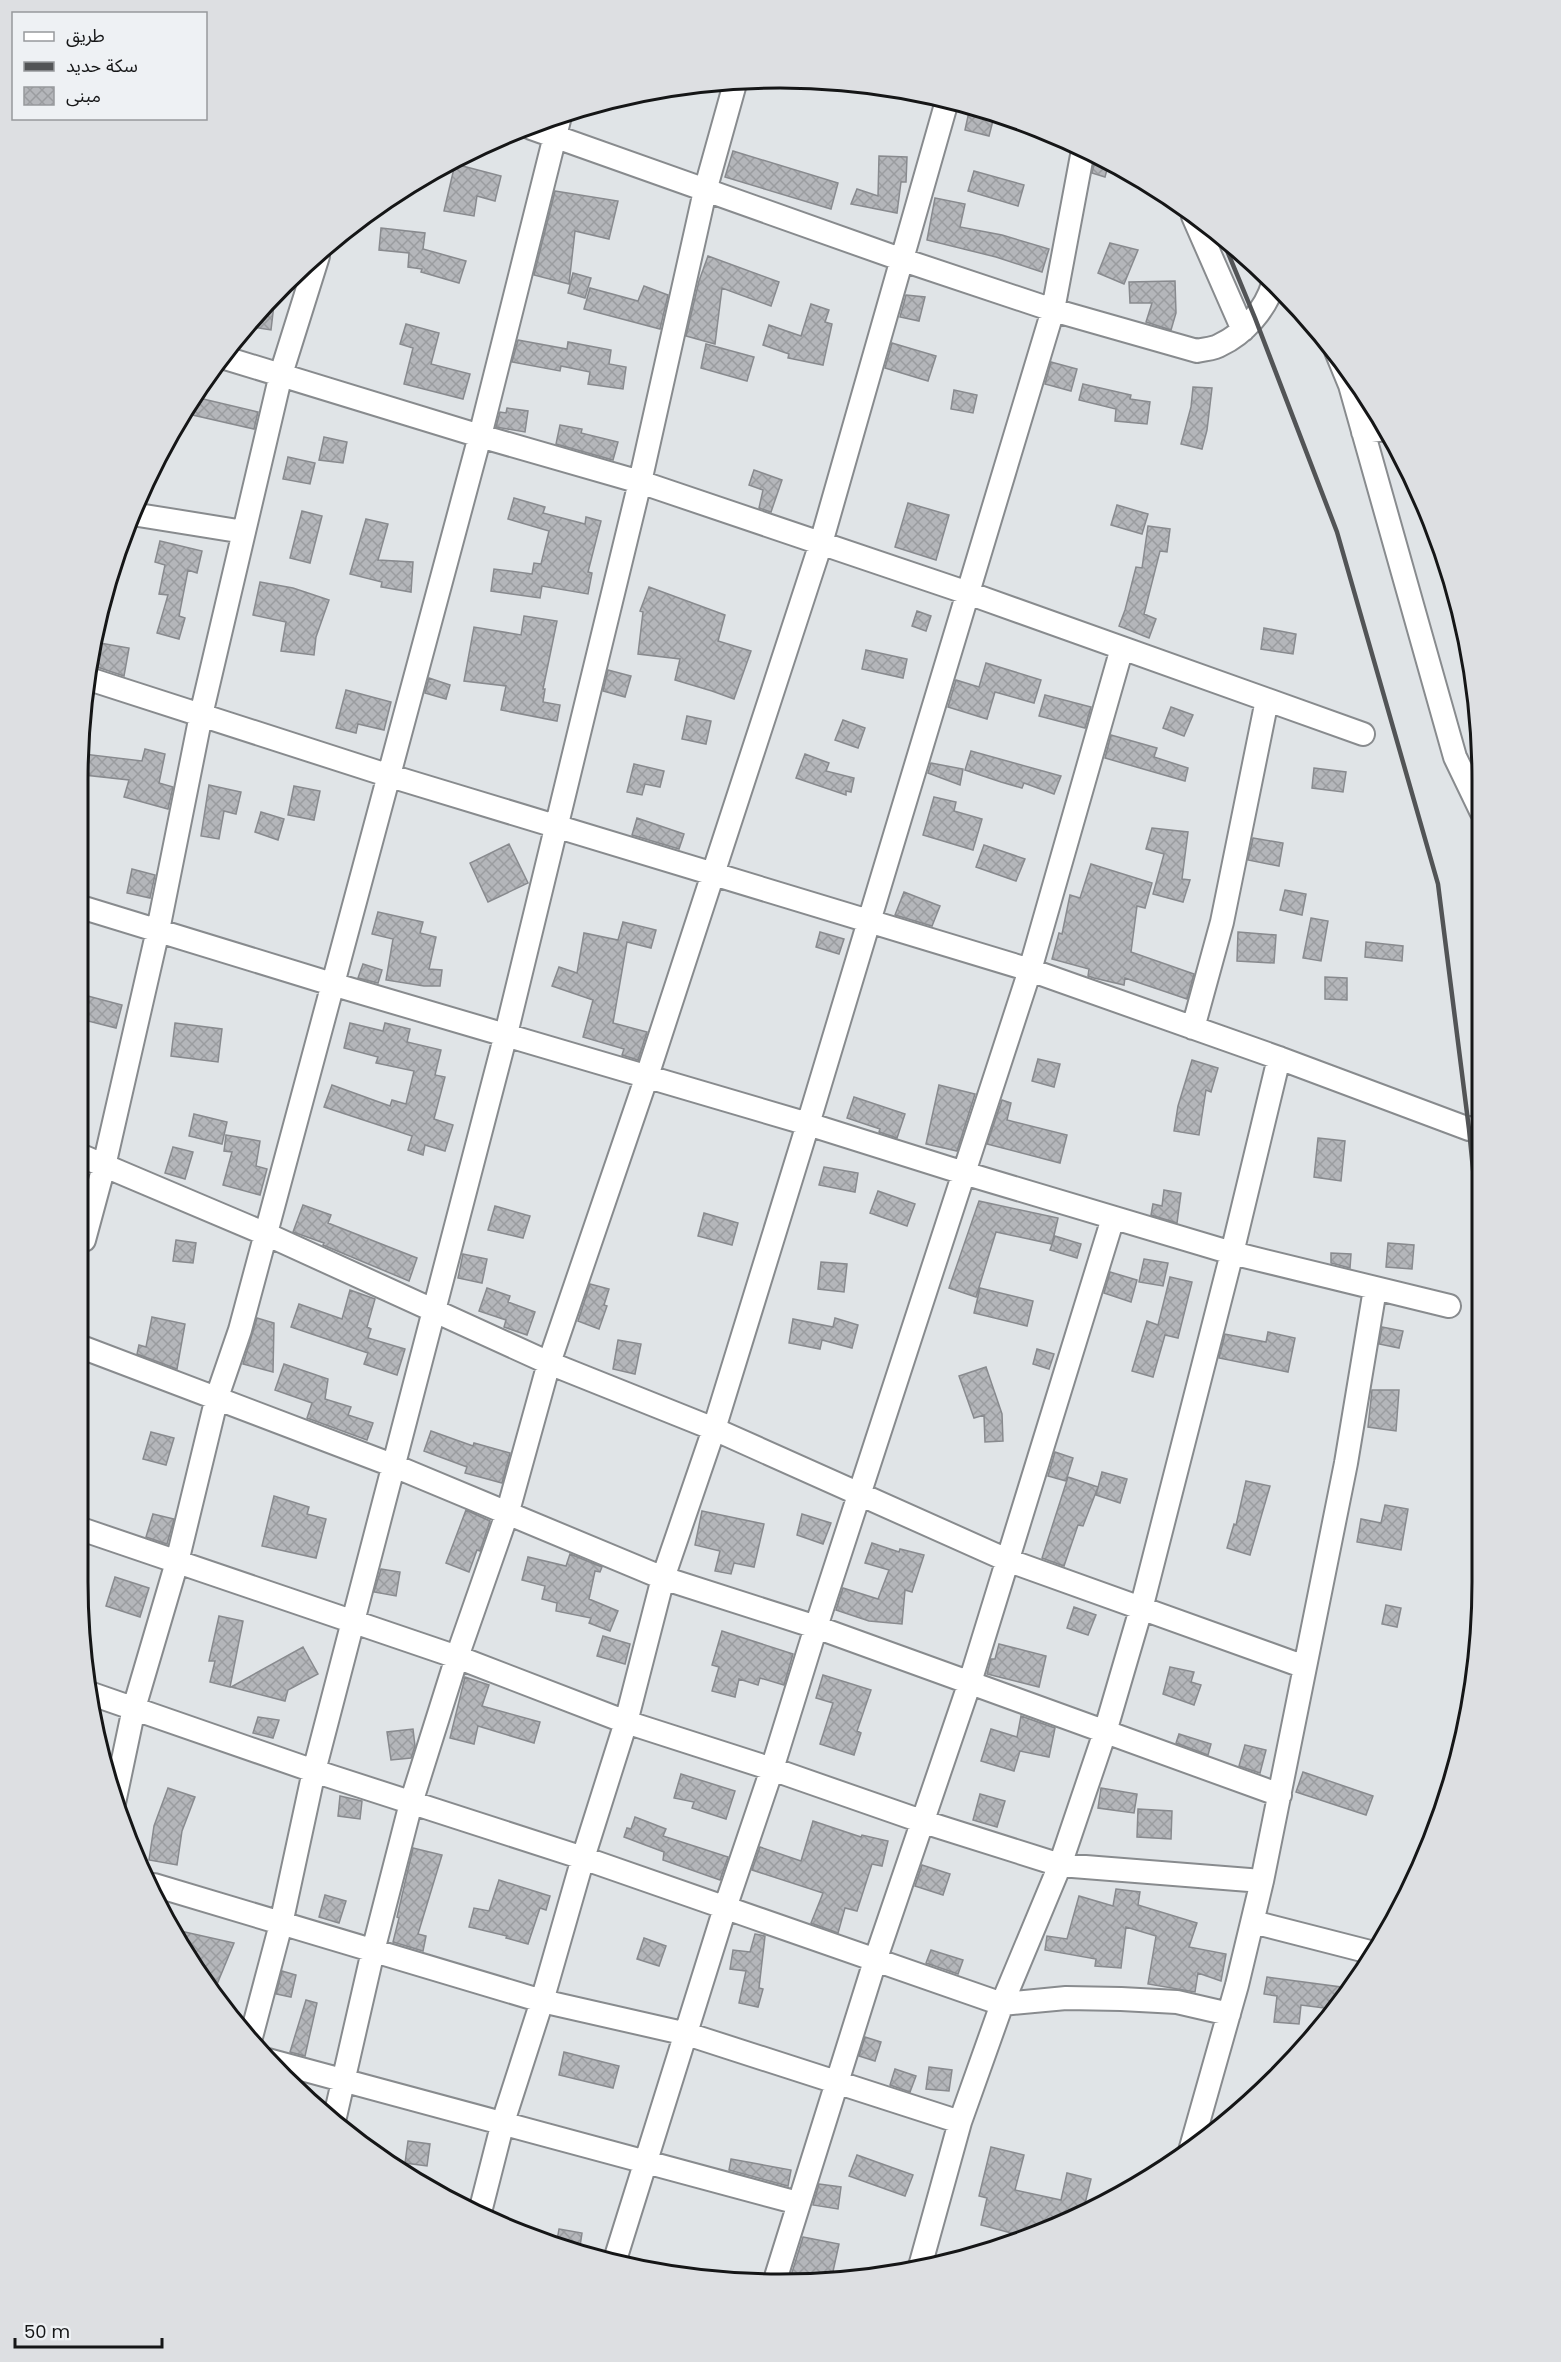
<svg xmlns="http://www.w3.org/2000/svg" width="1561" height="2362" viewBox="0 0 1561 2362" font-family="Poppins,'Noto Sans Arabic',sans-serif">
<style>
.building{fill:url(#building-cross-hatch);stroke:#888a8e;stroke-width:1.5}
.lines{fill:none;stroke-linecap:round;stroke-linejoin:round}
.minor-casing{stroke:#888b8e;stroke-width:26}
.minor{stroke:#fff;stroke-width:22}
.rail{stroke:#525456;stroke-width:4.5}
.rim{fill:none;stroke:#151617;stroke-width:3}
</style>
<defs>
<pattern id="building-cross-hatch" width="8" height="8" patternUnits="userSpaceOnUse" patternTransform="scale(1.5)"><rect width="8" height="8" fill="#b4b6ba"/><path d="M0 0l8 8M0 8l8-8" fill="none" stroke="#9a9c9f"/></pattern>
</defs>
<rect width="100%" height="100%" fill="#e0e4e7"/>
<path class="building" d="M 970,107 L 995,113 L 989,136 L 965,130 Z
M 733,151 L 838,183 L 831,209 L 725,177 Z
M 879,156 L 907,157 L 906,182 L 901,182 L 897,213 L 851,204 L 857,189 L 878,196 Z
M 1096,156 L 1109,162 L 1105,177 L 1092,173 Z
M 455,164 L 501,176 L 495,201 L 477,196 L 474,216 L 444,211 Z
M 974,171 L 1024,185 L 1018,206 L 968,191 Z
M 555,191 L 618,201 L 609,239 L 575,231 L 569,284 L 534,275 Z
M 935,198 L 965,204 L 960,227 L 1002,235 L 1049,249 L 1042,272 L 996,257 L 927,240 Z
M 381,228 L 425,233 L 423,249 L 466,261 L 459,283 L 421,272 L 422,269 L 408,267 L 409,253 L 379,250 Z
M 1110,243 L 1138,250 L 1124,284 L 1098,273 Z
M 708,256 L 779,282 L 771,306 L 722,288 L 715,344 L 686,336 L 699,281 Z
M 573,273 L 591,278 L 585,298 L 568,293 Z
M 1175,281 L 1176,313 L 1171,330 L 1146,322 L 1152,303 L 1130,303 L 1129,282 Z
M 644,286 L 668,295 L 660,329 L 584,309 L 590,288 L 638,301 Z
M 906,295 L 925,297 L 919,321 L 900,317 Z
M 275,296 L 271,330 L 246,326 L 253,317 Z
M 811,304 L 829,310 L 825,322 L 832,324 L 823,365 L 788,358 L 789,354 L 763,345 L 769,325 L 801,336 Z
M 406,324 L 439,333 L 431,364 L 470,374 L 463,399 L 404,384 L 413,348 L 400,344 Z
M 518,340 L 567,349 L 568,342 L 611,350 L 609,364 L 626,367 L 623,389 L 588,384 L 590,372 L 561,366 L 560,371 L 512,362 Z
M 892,343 L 936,356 L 928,381 L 885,368 Z
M 706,344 L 754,357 L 747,381 L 701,368 Z
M 1051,362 L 1077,369 L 1071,391 L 1045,384 Z
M 1083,384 L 1131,395 L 1130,399 L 1150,402 L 1147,424 L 1115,421 L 1116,409 L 1079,400 Z
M 1193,387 L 1212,388 L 1207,430 L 1202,449 L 1181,444 L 1191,407 Z
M 954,390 L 977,395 L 973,413 L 951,409 Z
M 199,398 L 258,412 L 254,429 L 188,414 Z
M 507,408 L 528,411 L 525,432 L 496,427 L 500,412 L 506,413 Z
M 560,425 L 582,429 L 581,433 L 618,442 L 613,460 L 556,444 Z
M 324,437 L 347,442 L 343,463 L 319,460 Z
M 288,457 L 315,463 L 310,484 L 283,479 Z
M 754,470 L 782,480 L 771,512 L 759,508 L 763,490 L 749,485 Z
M 514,498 L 545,507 L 543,513 L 585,524 L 586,517 L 601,521 L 588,572 L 592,573 L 588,594 L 542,586 L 540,598 L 491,591 L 494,569 L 532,574 L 534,563 L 541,564 L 549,531 L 508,519 Z
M 908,503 L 949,515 L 936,560 L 895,547 Z
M 1117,505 L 1148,514 L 1142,534 L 1111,525 Z
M 302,511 L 322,516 L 310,563 L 290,558 Z
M 366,519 L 388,524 L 378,560 L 413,562 L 411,592 L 381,587 L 382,582 L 350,574 Z
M 1148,526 L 1170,529 L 1167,552 L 1160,551 L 1144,614 L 1156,619 L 1149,638 L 1119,626 L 1125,610 L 1136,567 L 1142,568 Z
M 160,541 L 202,551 L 197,573 L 188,570 L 179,616 L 185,618 L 179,639 L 157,633 L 168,595 L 159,594 L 165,565 L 155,562 Z
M 260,582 L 293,588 L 329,600 L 316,637 L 314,655 L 281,651 L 286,622 L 253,615 Z
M 649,587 L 725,615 L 718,641 L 751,651 L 734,699 L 712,691 L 675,680 L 680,659 L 638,654 L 643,612 L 640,611 Z
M 917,611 L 931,616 L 926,631 L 912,626 Z
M 524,616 L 557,621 L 543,689 L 545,689 L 543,702 L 560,705 L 557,721 L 501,710 L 506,686 L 464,681 L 474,627 L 521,635 Z
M 1264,628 L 1296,634 L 1293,654 L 1261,649 Z
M 100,643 L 129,648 L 124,676 L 97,667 Z
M 866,650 L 907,659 L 903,678 L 862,669 Z
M 986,663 L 1041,680 L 1034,703 L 995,692 L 987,719 L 948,707 L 956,680 L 979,687 Z
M 608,670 L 631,676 L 625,697 L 603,691 Z
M 429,678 L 450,685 L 446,699 L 425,693 Z
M 346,690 L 391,702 L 384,730 L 358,724 L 356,733 L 336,728 Z
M 1045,695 L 1091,707 L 1085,728 L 1039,716 Z
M 1171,707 L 1193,715 L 1184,736 L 1163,728 Z
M 687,716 L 711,721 L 706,744 L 682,739 Z
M 843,720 L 865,728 L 858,748 L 835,740 Z
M 1111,735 L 1157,748 L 1154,757 L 1188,768 L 1185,781 L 1105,758 Z
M 145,749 L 165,754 L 159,783 L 173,787 L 168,809 L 124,797 L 129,780 L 84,775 L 84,754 L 142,761 Z
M 971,751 L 1061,776 L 1054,794 L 1024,783 L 1022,788 L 1001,782 L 965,770 Z
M 805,754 L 829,763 L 826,771 L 854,778 L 851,792 L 846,791 L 846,795 L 796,778 Z
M 931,763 L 963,769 L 960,785 L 928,773 Z
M 634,764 L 664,771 L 660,787 L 645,784 L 642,795 L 627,792 Z
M 1314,768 L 1346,772 L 1343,792 L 1312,788 Z
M 209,785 L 241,792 L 236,814 L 224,811 L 219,839 L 201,836 Z
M 294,786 L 320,791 L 314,820 L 288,815 Z
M 934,797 L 956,802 L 954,811 L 982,819 L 973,850 L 923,835 Z
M 261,812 L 284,819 L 278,840 L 255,832 Z
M 637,818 L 684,834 L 679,849 L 632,835 Z
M 1152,828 L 1188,832 L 1182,879 L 1190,880 L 1183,902 L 1153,894 L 1164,854 L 1146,849 Z
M 1253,838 L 1283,843 L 1279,866 L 1248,860 Z
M 509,844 L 528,883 L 488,902 L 470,863 Z
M 984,845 L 1025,859 L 1016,881 L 976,867 Z
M 1091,864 L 1152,883 L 1145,908 L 1137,906 L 1131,952 L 1194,974 L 1187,999 L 1125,978 L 1124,985 L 1094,978 L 1088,976 L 1089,969 L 1052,959 L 1059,933 L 1062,934 L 1070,895 L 1080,898 Z
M 132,869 L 155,875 L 150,898 L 127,893 Z
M 1285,890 L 1306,894 L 1302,915 L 1280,910 Z
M 904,892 L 940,906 L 932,926 L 895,915 Z
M 378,912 L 423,922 L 420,933 L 436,937 L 429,969 L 442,970 L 440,986 L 424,986 L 386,980 L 393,939 L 372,934 Z
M 1311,918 L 1328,921 L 1321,961 L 1303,958 Z
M 623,922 L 656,930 L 651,948 L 627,942 L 613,1023 L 647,1032 L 638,1060 L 622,1055 L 624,1049 L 583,1037 L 593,1000 L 552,986 L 559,967 L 577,973 L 584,933 L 618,940 Z
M 820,932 L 844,939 L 839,954 L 816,947 Z
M 1238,932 L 1276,935 L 1274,963 L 1237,961 Z
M 1366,942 L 1403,946 L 1402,961 L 1365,957 Z
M 363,964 L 382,970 L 378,983 L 358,978 Z
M 1325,977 L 1347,978 L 1347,1000 L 1325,999 Z
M 84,995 L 122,1005 L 116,1028 L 84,1020 Z
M 175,1023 L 222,1029 L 218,1062 L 171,1056 Z
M 350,1023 L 383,1031 L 385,1023 L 410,1029 L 407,1042 L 441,1050 L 435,1075 L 445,1077 L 434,1119 L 453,1125 L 445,1151 L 425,1145 L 423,1155 L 408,1150 L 412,1136 L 324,1107 L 332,1085 L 390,1106 L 392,1100 L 406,1104 L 414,1071 L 376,1063 L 378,1057 L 344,1048 Z
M 1038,1059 L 1060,1064 L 1054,1087 L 1032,1081 Z
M 1192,1060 L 1218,1068 L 1211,1092 L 1206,1090 L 1199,1135 L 1174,1131 L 1178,1106 Z
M 939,1085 L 975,1094 L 957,1151 L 926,1144 Z
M 854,1097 L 905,1114 L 897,1138 L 879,1132 L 880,1129 L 847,1118 Z
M 1002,1100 L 1011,1103 L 1007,1120 L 1067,1135 L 1060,1163 L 987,1144 Z
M 194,1114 L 227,1122 L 222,1144 L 189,1136 Z
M 226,1135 L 260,1141 L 256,1166 L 267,1169 L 260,1195 L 223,1185 L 232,1152 L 224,1151 Z
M 1318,1138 L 1345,1141 L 1341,1181 L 1314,1177 Z
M 173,1147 L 193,1152 L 185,1179 L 165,1173 Z
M 824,1167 L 858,1173 L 855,1192 L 819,1185 Z
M 1164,1190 L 1181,1193 L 1177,1223 L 1151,1215 L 1153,1204 L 1162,1206 Z
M 878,1191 L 915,1204 L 907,1226 L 870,1213 Z
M 979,1201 L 1058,1218 L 1052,1244 L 996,1232 L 976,1297 L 949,1288 Z
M 303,1205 L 331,1215 L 328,1223 L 417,1258 L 409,1281 L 323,1245 L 324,1243 L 293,1232 Z
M 495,1206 L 530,1216 L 523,1238 L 488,1230 Z
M 704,1213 L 738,1223 L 732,1245 L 698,1236 Z
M 1055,1236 L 1081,1244 L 1077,1258 L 1050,1250 Z
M 176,1240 L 196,1243 L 193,1263 L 173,1261 Z
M 1388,1243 L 1414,1245 L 1412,1269 L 1386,1267 Z
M 1331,1253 L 1351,1254 L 1350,1268 L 1331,1263 Z
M 463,1254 L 487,1259 L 482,1283 L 458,1278 Z
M 1144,1259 L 1168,1263 L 1163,1286 L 1139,1282 Z
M 821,1262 L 847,1264 L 844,1292 L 818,1289 Z
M 1110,1272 L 1137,1280 L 1131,1302 L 1104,1293 Z
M 1170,1277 L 1192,1282 L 1178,1338 L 1165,1335 L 1153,1377 L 1132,1371 L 1147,1321 L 1158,1325 Z
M 590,1284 L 609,1289 L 604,1305 L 607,1306 L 599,1329 L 578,1321 Z
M 487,1288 L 510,1296 L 508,1302 L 535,1312 L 527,1335 L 504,1327 L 506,1320 L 479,1311 Z
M 980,1288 L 1033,1301 L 1027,1326 L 974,1313 Z
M 350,1290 L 375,1299 L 367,1327 L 371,1329 L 368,1338 L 405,1349 L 397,1375 L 364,1364 L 368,1353 L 291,1327 L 299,1304 L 342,1319 Z
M 152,1317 L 185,1324 L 177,1369 L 137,1354 L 139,1345 L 146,1347 Z
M 257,1318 L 274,1323 L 273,1372 L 243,1364 Z
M 835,1318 L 858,1325 L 852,1348 L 822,1340 L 820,1349 L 789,1343 L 793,1319 L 833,1327 Z
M 1382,1327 L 1403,1331 L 1399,1348 L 1379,1344 Z
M 1268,1332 L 1295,1338 L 1288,1372 L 1219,1358 L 1225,1334 L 1266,1342 Z
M 618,1340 L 641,1344 L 635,1374 L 613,1369 Z
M 1037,1349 L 1054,1354 L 1049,1369 L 1033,1364 Z
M 284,1364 L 328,1379 L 325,1399 L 351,1407 L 348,1415 L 373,1423 L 367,1440 L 307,1418 L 312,1403 L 275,1390 Z
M 986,1367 L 1002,1414 L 1003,1441 L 985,1442 L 984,1415 L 974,1418 L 959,1376 Z
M 1372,1390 L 1399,1390 L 1396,1431 L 1368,1427 Z
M 431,1431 L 473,1446 L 474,1443 L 510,1453 L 502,1483 L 465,1473 L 467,1467 L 424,1451 Z
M 151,1432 L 174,1438 L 166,1465 L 143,1459 Z
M 1055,1452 L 1073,1458 L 1066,1481 L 1048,1476 Z
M 1102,1472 L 1127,1479 L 1120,1503 L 1096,1495 Z
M 1068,1477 L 1098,1487 L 1083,1526 L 1078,1525 L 1064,1566 L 1042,1558 Z
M 1246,1481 L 1270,1486 L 1250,1555 L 1227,1548 L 1234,1524 L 1236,1525 Z
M 274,1496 L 309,1507 L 307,1514 L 326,1519 L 316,1558 L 262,1546 Z
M 1385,1505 L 1408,1509 L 1401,1550 L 1357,1542 L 1361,1519 L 1381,1523 Z
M 466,1510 L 490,1521 L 480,1551 L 477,1550 L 469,1572 L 446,1563 Z
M 702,1511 L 764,1524 L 754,1567 L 734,1563 L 731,1574 L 715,1571 L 720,1551 L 695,1545 Z
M 153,1514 L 174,1519 L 167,1544 L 146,1537 Z
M 802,1514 L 831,1523 L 823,1544 L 797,1535 Z
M 872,1543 L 899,1552 L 900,1549 L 924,1555 L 912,1592 L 905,1590 L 902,1624 L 869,1621 L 836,1610 L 843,1588 L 878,1599 L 889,1570 L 865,1563 Z
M 570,1554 L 602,1567 L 600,1572 L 595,1571 L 589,1599 L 618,1611 L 610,1631 L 589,1623 L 591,1618 L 556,1611 L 557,1603 L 542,1599 L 545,1586 L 522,1580 L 528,1557 L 566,1566 Z
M 381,1569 L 400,1572 L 396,1596 L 374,1592 Z
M 115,1577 L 149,1588 L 140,1617 L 106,1606 Z
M 1386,1605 L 1401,1608 L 1397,1627 L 1382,1624 Z
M 1074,1607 L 1096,1615 L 1088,1635 L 1067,1628 Z
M 219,1616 L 243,1621 L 230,1687 L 210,1682 L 215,1661 L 209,1661 Z
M 722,1631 L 793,1654 L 784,1685 L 760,1678 L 758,1685 L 739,1679 L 735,1697 L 712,1691 L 719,1667 L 712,1665 Z
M 603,1636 L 630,1644 L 625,1664 L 597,1656 Z
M 999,1644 L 1046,1656 L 1039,1687 L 987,1674 L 991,1659 L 995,1659 Z
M 303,1647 L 318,1674 L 288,1690 L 285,1701 L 231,1687 Z
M 1170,1667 L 1194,1672 L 1191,1682 L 1201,1685 L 1194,1705 L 1163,1694 Z
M 823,1675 L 871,1690 L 857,1731 L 861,1733 L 854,1755 L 820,1744 L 833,1703 L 816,1698 Z
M 465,1677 L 489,1685 L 482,1706 L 540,1722 L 534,1743 L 478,1726 L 474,1744 L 450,1738 Z
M 1021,1716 L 1055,1728 L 1049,1757 L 1020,1751 L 1014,1771 L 981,1761 L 991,1729 L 1017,1737 Z
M 258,1717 L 279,1720 L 273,1738 L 253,1733 Z
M 413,1729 L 415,1746 L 411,1758 L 391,1760 L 387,1732 Z
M 1179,1734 L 1211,1744 L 1208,1755 L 1176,1743 Z
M 1245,1745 L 1266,1750 L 1260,1773 L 1239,1766 Z
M 1303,1772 L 1373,1796 L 1366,1815 L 1296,1792 Z
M 681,1774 L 735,1791 L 726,1819 L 692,1808 L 694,1802 L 674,1798 Z
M 168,1788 L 195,1797 L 182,1831 L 177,1865 L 149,1860 L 154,1826 Z
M 1101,1788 L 1137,1794 L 1134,1813 L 1098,1808 Z
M 980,1794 L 1005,1801 L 997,1827 L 973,1820 Z
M 340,1796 L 362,1801 L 360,1819 L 338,1816 Z
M 1138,1809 L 1172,1811 L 1171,1839 L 1137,1837 Z
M 635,1817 L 666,1829 L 663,1836 L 728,1857 L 720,1880 L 663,1860 L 664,1852 L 624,1837 L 627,1828 L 631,1829 Z
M 813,1821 L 861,1837 L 862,1835 L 888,1841 L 882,1866 L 872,1864 L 857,1911 L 845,1908 L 838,1933 L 811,1923 L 823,1893 L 752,1870 L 760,1847 L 801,1861 Z
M 413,1848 L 442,1855 L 418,1934 L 426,1936 L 423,1951 L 393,1942 L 399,1918 L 397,1917 Z
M 922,1865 L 950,1874 L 943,1895 L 915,1886 Z
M 499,1880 L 550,1896 L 546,1910 L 540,1908 L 528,1944 L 506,1938 L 507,1936 L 469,1927 L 474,1908 L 489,1911 Z
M 1116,1889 L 1140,1892 L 1138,1905 L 1197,1923 L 1189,1947 L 1226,1954 L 1221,1981 L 1198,1973 L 1195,1992 L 1148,1984 L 1156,1936 L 1126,1927 L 1121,1968 L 1095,1966 L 1096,1959 L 1045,1950 L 1047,1936 L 1067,1939 L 1079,1896 L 1113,1906 Z
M 325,1895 L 346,1901 L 339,1923 L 319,1917 Z
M 176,1930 L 234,1943 L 213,1994 L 197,1972 Z
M 755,1934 L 765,1936 L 759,1988 L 763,1989 L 758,2007 L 739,2003 L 746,1971 L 730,1969 L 733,1950 L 750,1952 Z
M 644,1938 L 666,1946 L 659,1966 L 637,1959 Z
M 931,1950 L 963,1960 L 958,1974 L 926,1963 Z
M 282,1971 L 296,1975 L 291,1997 L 276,1994 Z
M 1267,1977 L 1341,1987 L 1339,1999 L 1332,2009 L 1301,2005 L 1299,2024 L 1274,2022 L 1277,1996 L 1264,1994 Z
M 306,2000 L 317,2003 L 305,2056 L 290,2052 Z
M 865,2037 L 881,2042 L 875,2061 L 859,2056 Z
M 564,2052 L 619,2066 L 613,2088 L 559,2075 Z
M 929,2067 L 952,2070 L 949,2091 L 926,2089 Z
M 895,2069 L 916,2076 L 910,2092 L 890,2085 Z
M 408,2141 L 430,2144 L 427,2166 L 405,2163 Z
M 991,2147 L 1024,2155 L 1015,2190 L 1061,2200 L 1067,2173 L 1091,2179 L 1083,2212 L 1024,2239 L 1015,2234 L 981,2225 L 987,2198 L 979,2196 Z
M 857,2155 L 913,2175 L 905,2196 L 849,2176 Z
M 731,2159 L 791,2170 L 788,2186 L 729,2170 Z
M 819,2184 L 841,2187 L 838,2209 L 813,2205 Z
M 559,2229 L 582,2233 L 579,2253 L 556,2246 Z
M 803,2237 L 839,2244 L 832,2276 L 790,2279 Z"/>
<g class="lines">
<defs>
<path id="minor" d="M 531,128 L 903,260 L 1053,310 L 1197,351 C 1204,349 1214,349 1220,345 C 1244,334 1266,309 1273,284
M 1193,216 L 1243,330
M 1336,351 L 1350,385 L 1455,757 L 1481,811
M 225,358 L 480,436 L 640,482 L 968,593 L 1363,734
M 1363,432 L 1385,429
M 132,514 L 244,532
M 86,678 L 387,775 L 1030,970 L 1279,1058 L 1469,1129 L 1480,1126
M 84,908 L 332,984 L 808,1124 L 964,1173 L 1232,1253 L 1449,1306
M 1193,1028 L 1222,922 L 1267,700
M 84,1157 L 266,1234 L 549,1363 L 714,1429 L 1007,1560 L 1305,1667
M 84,1240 L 104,1166 L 158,930 L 201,715 L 281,374 L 318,256
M 84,1348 L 392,1465 L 663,1578 L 816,1627 L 1280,1795
M 84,1530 L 457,1657 L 626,1722 L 772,1769 L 924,1822 L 1060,1865 L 1262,1881
M 89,1693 L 314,1771 L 583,1858 L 1002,2004 L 1066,1998 L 1121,1999 L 1177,2002 L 1229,2014
M 114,1803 L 134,1708 L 177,1562 L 217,1397 L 240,1330 L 480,436 L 560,116
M 154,1885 L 542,2001 L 687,2034 L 960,2122
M 1253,1922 L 1370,1952
M 250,2041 L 281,1924 L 314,1771 L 506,1034 L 640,482 L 705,191 L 736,80
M 268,2060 L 798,2203
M 334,2121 L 373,1951 L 411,1803 L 457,1657 L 508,1511 L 549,1363 L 647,1076 L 821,543 L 947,101
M 1190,2151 L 1237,1985 L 1262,1881 L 1346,1463 L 1375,1289
M 480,2212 L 503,2122 L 542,2001 L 583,1858 L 626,1722 L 663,1578 L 714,1429 L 808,1124 L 1053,310 L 1083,150
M 614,2263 L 725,1908 L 772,1769 L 816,1627 L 1030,970 L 1122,648
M 919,2270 L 960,2122 L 1002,2004 L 1060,1865 L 1105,1732 L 1141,1609 L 1232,1253 L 1279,1058
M 775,2280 L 875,1961 L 970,1682 L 1113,1218"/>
</defs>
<use href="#minor" class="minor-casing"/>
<use href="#minor" class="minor"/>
<path class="rail" d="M 1221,236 L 1255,318 L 1337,532 L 1438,884 L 1469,1129 L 1479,1229
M 1456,1770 L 1477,1592"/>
</g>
<path d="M0 0H1561V2362H0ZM780 88H780A692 692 0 0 1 1472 780V1582A692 692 0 0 1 780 2274H780A692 692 0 0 1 88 1582V780A692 692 0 0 1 780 88Z" fill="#dddfe2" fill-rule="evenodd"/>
<path class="rim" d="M780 88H780A692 692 0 0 1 1472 780V1582A692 692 0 0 1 780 2274H780A692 692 0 0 1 88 1582V780A692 692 0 0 1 780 88Z"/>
<rect x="12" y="12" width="195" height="108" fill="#eef1f4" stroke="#97999c" stroke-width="1.5"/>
<rect x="24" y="32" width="30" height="9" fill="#ffffff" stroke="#97999c" stroke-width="1.5"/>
<text x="66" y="42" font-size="18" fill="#151617">طريق</text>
<rect x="24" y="62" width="30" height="9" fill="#525456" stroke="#97999c" stroke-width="1.5"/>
<text x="66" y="72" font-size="18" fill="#151617">سكة حديد</text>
<rect x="24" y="87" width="30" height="18" fill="url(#building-cross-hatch)" stroke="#97999c" stroke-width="1.5"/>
<text x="66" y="102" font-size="18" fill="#151617">مبنى</text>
<path d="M15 2338v9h147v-9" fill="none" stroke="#151617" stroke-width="3"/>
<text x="24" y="2338" font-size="18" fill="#151617" stroke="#eef1f4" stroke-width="4.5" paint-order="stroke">50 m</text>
</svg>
